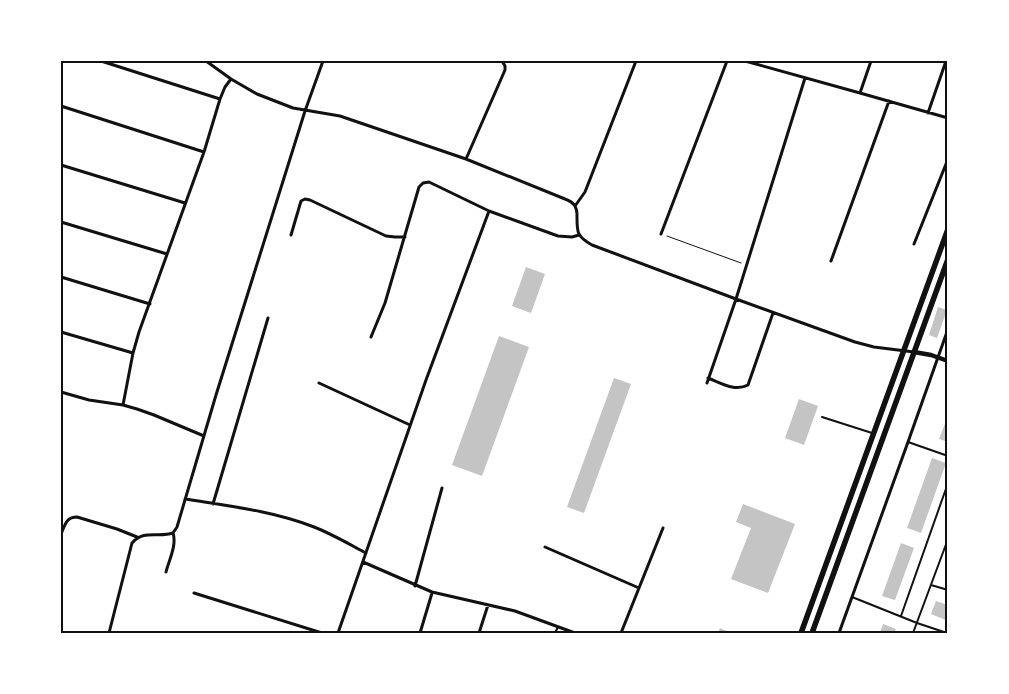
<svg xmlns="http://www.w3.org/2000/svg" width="1009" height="694" viewBox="0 0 1009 694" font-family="'Crimson Pro',serif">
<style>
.building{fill:#c4c4c4}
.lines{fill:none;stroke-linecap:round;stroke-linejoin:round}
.path{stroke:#111;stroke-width:1}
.service{stroke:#111;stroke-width:2}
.minor{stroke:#111;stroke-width:3}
.tertiary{stroke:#111;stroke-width:4.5}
.primary{stroke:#111;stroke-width:5.5}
.neatline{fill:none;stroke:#111;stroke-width:2}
</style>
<rect width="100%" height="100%" fill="#fff"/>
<path class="building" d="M 526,267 L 545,274 L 531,313 L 512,306 Z
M 938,307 L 947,310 L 937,338 L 929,335 Z
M 499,336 L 529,347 L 482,476 L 452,465 Z
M 614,378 L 631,384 L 584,513 L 567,507 Z
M 799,399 L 818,406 L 804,445 L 785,438 Z
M 948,416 L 948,442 L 939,439 Z
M 932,458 L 946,463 L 921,533 L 907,528 Z
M 743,504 L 795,524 L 768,593 L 731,579 L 751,528 L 736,522 Z
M 901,543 L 914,548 L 895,600 L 882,596 Z
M 936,601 L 948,605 L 948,621 L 931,614 Z
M 883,624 L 896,629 L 894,633 L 880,633 Z
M 720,628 L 731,633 L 718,633 Z"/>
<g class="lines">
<path class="path" d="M 667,236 L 741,263"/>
<path class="service" d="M 822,417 L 872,433
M 908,442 L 948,456
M 931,585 L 948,590
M 852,597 L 917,623 L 947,633
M 901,616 L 948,483
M 555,633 L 558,627
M 913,633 L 948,539"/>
<path class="minor" d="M 101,61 L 220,99
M 206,61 L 231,79 L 257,94 L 293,108 L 340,116 L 466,159 L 565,199 C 568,200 573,203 575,206 C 576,208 577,213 577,214 C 577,232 576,236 592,245 L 736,299 L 855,342 L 874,347 L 914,352
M 745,61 L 860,93 L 948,118
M 860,93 L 871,61
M 61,106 L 204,152
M 928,113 L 946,61
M 466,159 L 505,70 L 505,66 L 502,61
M 61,165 L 185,203
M 575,206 L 585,192 L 636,61
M 61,222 L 167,254
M 661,234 L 727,61
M 291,235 L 301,201 L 305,199 L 310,200 L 386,236 L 395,237 L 405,237
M 914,244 L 948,159
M 831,261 L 889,101
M 61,277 L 150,304
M 61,332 L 133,353
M 371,337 L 385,303 L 419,187 L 423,183 L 429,182 L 489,211 L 558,236 L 572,237 L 579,235
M 708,378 C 721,383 735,392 748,385 L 773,313
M 319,383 L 410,425
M 707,383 L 736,299 L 805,78
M 61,392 L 89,400 L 123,405 L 137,409 L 154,415 L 204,436
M 123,405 L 133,353 L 139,332 L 204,152 L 220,99 L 225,87 L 231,79
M 185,499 C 229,506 273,511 314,527 C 332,534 349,544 366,553
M 213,504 L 268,318
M 61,534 C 65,525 66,517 77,517 L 117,529 L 137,537
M 545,547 L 639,588
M 363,562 L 432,592 L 515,611 L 575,633
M 166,572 C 169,560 177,545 173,533
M 415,586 L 442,488
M 194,593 L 322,633
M 109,633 L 132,543 C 144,529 158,538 173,533 L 177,527 L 216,395 L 305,111 L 323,61
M 338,633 L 426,380 L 489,211
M 420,633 L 432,593
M 479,633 L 488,605
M 621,633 L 663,528
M 839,633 L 908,442 L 948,329"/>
<path class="tertiary" d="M 914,352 L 931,355 L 948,361"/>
<path class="primary" d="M 801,633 L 948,229
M 812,633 L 948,259"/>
</g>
<rect width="1009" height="694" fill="none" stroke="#ffffff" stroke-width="125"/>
<rect x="62" y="62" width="884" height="570" class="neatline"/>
</svg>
